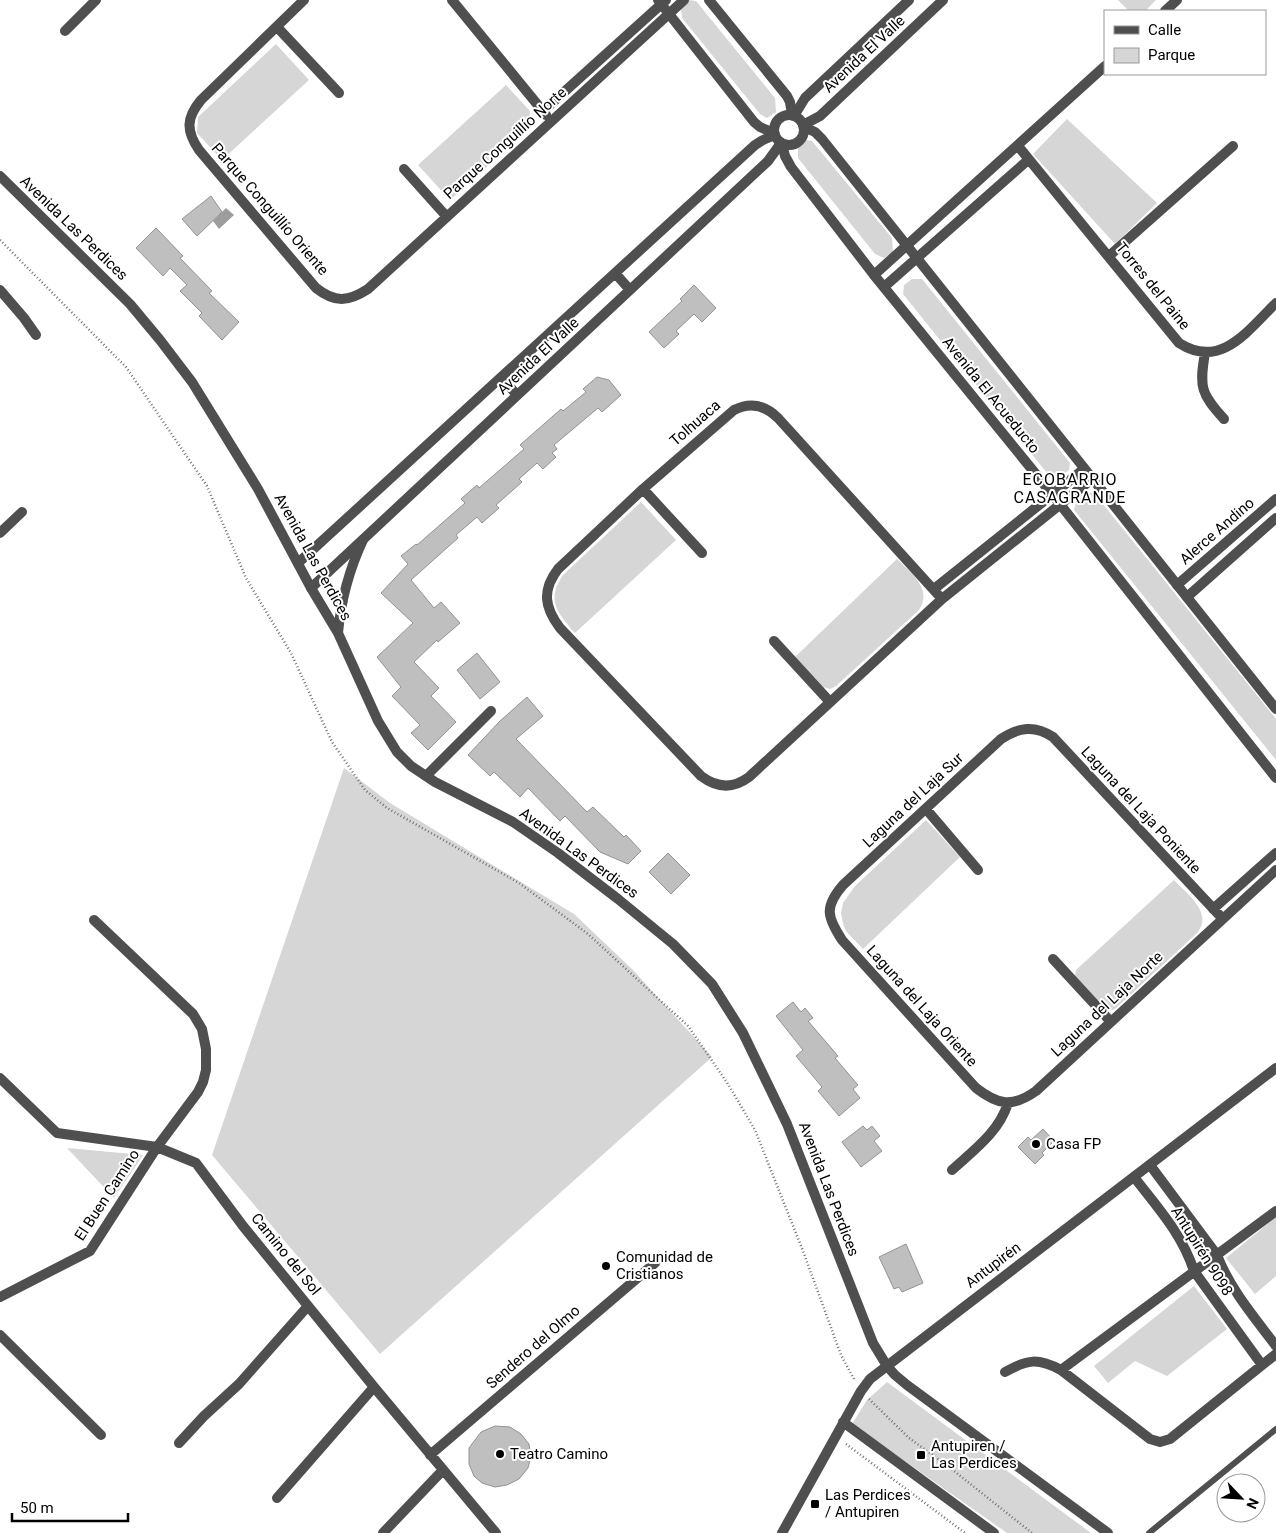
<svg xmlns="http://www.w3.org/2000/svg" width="1276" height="1533" viewBox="0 0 1276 1533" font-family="Roboto,sans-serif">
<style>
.green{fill:#d6d6d6}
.water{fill:#9d9d9d}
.building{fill:#bfbfbf;stroke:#939393}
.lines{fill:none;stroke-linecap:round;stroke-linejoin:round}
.path{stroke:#717171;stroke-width:2.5;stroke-dasharray:1 2.5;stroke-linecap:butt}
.service{stroke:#4f4f4f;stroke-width:6}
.minor{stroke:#4f4f4f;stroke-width:10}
.tertiary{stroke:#4f4f4f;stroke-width:10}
.poi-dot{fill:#000;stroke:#fff;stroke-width:2}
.labels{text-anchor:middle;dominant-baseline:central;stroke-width:4;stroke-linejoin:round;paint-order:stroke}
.street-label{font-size:15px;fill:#000;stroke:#fff}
.poi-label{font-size:15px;fill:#000;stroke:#fff;text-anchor:start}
.neighbourhood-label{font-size:16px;letter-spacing:1px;fill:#000;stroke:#fff}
</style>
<rect width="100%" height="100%" fill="#fff"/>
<path class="green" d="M 689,0 L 696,1 L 775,98 L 776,112 L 767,118 L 760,114 L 682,18 L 681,8 Z
M 1118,0 L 1156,0 L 1145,11 L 1129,11 Z
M 276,44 L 309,80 L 222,160 L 197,133 L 198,117 Z
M 506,85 L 530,111 L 530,128 L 450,200 L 418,165 Z
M 1067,119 L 1157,203 L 1115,244 L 1033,154 Z
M 806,140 L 812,141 L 892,238 L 893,252 L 884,258 L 875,254 L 798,158 L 798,148 Z
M 912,279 L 922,279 L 1070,463 L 1069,470 L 1059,479 L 1051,478 L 903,294 L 904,285 Z
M 1086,492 L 1094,493 L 1276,719 L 1276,760 L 1074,510 L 1078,496 Z
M 641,502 L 676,540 L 575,633 C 557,613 546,600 563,575 Z
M 897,559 C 911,573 933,589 919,610 L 836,686 L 830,689 L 823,687 L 795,657 Z
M 344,768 L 390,803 L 574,914 L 633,970 L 712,1057 L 380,1354 L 212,1155 Z
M 926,820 L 960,857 L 863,949 L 846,931 L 843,924 L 841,913 L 843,903 L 855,886 Z
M 1174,880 C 1187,894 1214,913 1197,933 L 1116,1008 L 1113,1010 L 1106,1010 L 1075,977 L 1076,970 Z
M 67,1148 L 143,1155 L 114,1198 Z
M 1276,1217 L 1276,1276 L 1255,1294 L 1226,1258 Z
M 1194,1286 L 1227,1329 L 1167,1376 L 1135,1361 L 1108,1383 L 1094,1366 Z
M 887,1382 L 1091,1533 L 1007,1533 L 852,1424 L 867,1400 Z"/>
<path class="water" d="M 226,208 L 234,215 L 219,229 L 213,221 Z"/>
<path class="building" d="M 211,196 L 222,212 L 197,236 L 182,219 Z
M 156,228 L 183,256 L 180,258 L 212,291 L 209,293 L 239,322 L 222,340 L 199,316 L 202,313 L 180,291 L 187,285 L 170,268 L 163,276 L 136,248 Z
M 694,285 L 716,308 L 702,322 L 694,314 L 676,331 L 679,334 L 664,348 L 649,332 L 682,301 L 680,299 Z
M 597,377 L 609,380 L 621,395 L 602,412 L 598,408 L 554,445 L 557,449 L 552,453 L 556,457 L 543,469 L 537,463 L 519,479 L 522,482 L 496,505 L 499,508 L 482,523 L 477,517 L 456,535 L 458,538 L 411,580 L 434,608 L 441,602 L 460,623 L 438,642 L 437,640 L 414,662 L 439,688 L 431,696 L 456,722 L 428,750 L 411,733 L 420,725 L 392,696 L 401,687 L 377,657 L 413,623 L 381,593 L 408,564 L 401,556 L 416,544 L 417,545 L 465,503 L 461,499 L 477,485 L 479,488 L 524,449 L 520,445 L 561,409 L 563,411 L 586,392 L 583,389 Z
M 477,653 L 500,682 L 480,699 L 457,670 Z
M 527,697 L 543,716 L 516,739 L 587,812 L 593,807 L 624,837 L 626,835 L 641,851 L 628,864 L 600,852 L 565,816 L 560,821 L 528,788 L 520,797 L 494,772 L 490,776 L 468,755 L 500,721 Z
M 668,853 L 690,875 L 671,894 L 649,872 Z
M 793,1002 L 801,1012 L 805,1008 L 813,1018 L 808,1021 L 838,1056 L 835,1058 L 858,1085 L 853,1089 L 860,1098 L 839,1116 L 818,1091 L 822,1087 L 796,1056 L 803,1050 L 776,1016 Z
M 863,1126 L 867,1130 L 872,1126 L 880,1136 L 874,1141 L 882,1151 L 861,1167 L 842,1142 Z
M 1043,1129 L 1054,1141 L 1042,1153 L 1044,1155 L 1035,1164 L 1018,1147 L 1028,1137 L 1031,1140 Z
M 906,1244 L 923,1283 L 902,1292 L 899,1287 L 894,1289 L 879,1257 Z
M 495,1426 L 510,1427 L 521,1434 L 529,1444 L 531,1456 L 528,1468 L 519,1479 L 507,1485 L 495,1487 L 482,1483 L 474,1476 L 469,1464 L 469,1448 L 481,1432 Z"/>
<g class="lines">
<path class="path" d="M 0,240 L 126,367 L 207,486 L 246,578 L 291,653 L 332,742 L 365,790 L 387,808 L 519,883 L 588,934 L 688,1026 L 728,1084 L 755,1130 L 803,1251 L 841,1355 L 854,1379
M 869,1399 L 909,1438 L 949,1467 L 1032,1533
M 846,1444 L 965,1533"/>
<path class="service" d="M 1149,1533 L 1276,1429"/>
<path class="minor" d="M 304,0 L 201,100 C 186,118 186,131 199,150 L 316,288 C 335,303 348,302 368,289 L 684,0
M 452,0 L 546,115
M 1165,11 L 1177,0
M 277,27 L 339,93
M 65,31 L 96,0
M 543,111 L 666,0
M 794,116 L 805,98 L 909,0
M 803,125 L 820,116 L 943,0
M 1018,146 L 1179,343 C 1221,370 1248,330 1276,303
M 404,169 L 447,217
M 1109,256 L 1233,146
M 615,273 L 630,290
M 874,275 L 1105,66
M 884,287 L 1028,160
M 0,290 L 24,318 L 36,335
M 1205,353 C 1199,387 1201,394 1224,419
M 502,378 L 517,395
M 643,489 L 702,553
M 0,533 L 22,512
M 298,563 L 755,145 L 763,140 L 775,135
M 1177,585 L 1276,499
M 311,588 L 768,161 L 781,143
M 934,589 L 1084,469
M 1187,597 L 1276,518
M 942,599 L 778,418 C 765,405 750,402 734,410 L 643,489 L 558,569 C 542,590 544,607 560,628 L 701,776 C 717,788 733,789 749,777 L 942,599 L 1092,479
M 774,641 L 830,702
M 426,776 L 491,711
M 926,809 L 978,870
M 1213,909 L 1276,853
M 1222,918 L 1053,737 C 1035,725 1019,727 1001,739 L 843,885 C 824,907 827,917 842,940 L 976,1088 C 998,1105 1012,1108 1036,1091 L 1276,870
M 1053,959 L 1111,1022
M 0,1078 L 57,1133 L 157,1147 L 196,1163 L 243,1226 L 374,1387 L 496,1533
M 1150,1165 L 1217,1255 C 1230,1289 1254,1317 1276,1346
M 952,1170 C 974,1150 999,1132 1008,1103
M 1134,1177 C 1158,1208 1182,1234 1194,1271 L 1262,1365
M 1276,1211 L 1061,1370 L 1150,1439 L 1160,1442 L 1170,1439 L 1276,1354
M 0,1297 L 90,1251 L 157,1147 L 198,1092 L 203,1082 L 206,1070 L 206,1049 L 202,1029 L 193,1014 L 94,920
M 0,1335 L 101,1435
M 887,1366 L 895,1375 L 907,1385 L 1108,1533
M 1005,1372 C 1028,1359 1038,1358 1061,1370
M 179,1443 L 204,1416 L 239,1384 L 308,1306
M 430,1455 L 655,1263
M 277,1498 L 374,1387
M 383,1533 L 443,1470"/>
<path class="tertiary" d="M 658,0 L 754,122 L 760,127 L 774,133
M 709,0 L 787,96 L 790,102 L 792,115
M774 130a15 15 0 1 1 30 0a15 15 0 1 1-30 0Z
M 804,127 L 815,132 L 822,139 L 1276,709
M 782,144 L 785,156 L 791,167 L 874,275 L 1052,494 L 1276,778
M 0,176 L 130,304 L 160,340 L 192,382 L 258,489 L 311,588 L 338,633 L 378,721 L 397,752 L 411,766 L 435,782 L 513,822 L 558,853 L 618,899 L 673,944 L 712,984 L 743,1033 L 787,1124 L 873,1343 L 887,1366
M 338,633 C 341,599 349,570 363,540
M 843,1422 L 994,1533
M 782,1533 L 861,1391 L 870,1379 L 1276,1068"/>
</g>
<g class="poi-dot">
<circle cx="1036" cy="1144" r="5"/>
<circle cx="606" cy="1266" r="5"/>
<circle cx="500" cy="1454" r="5"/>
<rect x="916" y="1450" width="10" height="10" rx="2.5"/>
<rect x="810" y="1499" width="10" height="10" rx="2.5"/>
</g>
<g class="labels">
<g class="street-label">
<text transform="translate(864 54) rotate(-43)">Avenida El Valle</text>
<text transform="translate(505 143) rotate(-42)">Parque Conguillío Norte</text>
<text transform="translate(270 209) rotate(49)">Parque Conguillío Oriente</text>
<text transform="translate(74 228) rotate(44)">Avenida Las Perdices</text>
<text transform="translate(1153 286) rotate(51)">Torres del Paine</text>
<text transform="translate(538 356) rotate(-43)">Avenida El Valle</text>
<text transform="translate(991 395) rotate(51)">Avenida El Acueducto</text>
<text transform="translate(695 423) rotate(-41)">Tolhuaca</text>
<text transform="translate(1217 531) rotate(-41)">Alerce Andino</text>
<text transform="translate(313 557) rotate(61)">Avenida Las Perdices</text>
<text transform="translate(913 800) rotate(-43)">Laguna del Laja Sur</text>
<text transform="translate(1141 810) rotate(47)">Laguna del Laja Poniente</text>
<text transform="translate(579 853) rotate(36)">Avenida Las Perdices</text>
<text transform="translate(1107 1004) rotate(-43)">Laguna del Laja Norte</text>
<text transform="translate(922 1006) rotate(48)">Laguna del Laja Oriente</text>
<text transform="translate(829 1189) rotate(69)">Avenida Las Perdices</text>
<text transform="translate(107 1195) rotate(-57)">El Buen Camino</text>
<text transform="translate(1202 1251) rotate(58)">Antupirén 9098</text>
<text transform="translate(286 1254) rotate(51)">Camino del Sol</text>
<text transform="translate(993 1265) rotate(-37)">Antupirén</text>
<text transform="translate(533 1347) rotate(-41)">Sendero del Olmo</text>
</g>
<g class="poi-label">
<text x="1046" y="1144">Casa FP</text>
<text x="616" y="1257">Comunidad de<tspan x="616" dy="17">Cristianos</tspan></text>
<text x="931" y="1446">Antupiren /<tspan x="931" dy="17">Las Perdices</tspan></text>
<text x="510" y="1454">Teatro Camino</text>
<text x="825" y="1495">Las Perdices<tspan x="825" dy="17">/ Antupiren</tspan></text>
</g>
<g class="neighbourhood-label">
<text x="1070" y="479">ECOBARRIO<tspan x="1070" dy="18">CASAGRANDE</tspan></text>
</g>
</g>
<rect x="1104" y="10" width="162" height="65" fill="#ffffff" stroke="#999999"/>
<rect x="1114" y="26" width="25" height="8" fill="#4f4f4f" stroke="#999999"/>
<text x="1148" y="35" font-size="15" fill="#000000">Calle</text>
<rect x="1114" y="48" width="25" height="15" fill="#d6d6d6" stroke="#999999"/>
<text x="1148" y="60" font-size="15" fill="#000000">Parque</text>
<g transform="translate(1241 1498) rotate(115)"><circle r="24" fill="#ffffff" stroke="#999999"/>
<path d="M0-4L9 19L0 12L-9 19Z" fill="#000000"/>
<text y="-8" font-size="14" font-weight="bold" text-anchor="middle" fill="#000000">N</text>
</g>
<path d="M12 1513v8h116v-8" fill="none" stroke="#000000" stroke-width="2.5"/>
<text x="20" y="1513" font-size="15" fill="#000000" stroke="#ffffff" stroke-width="4" paint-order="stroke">50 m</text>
</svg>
